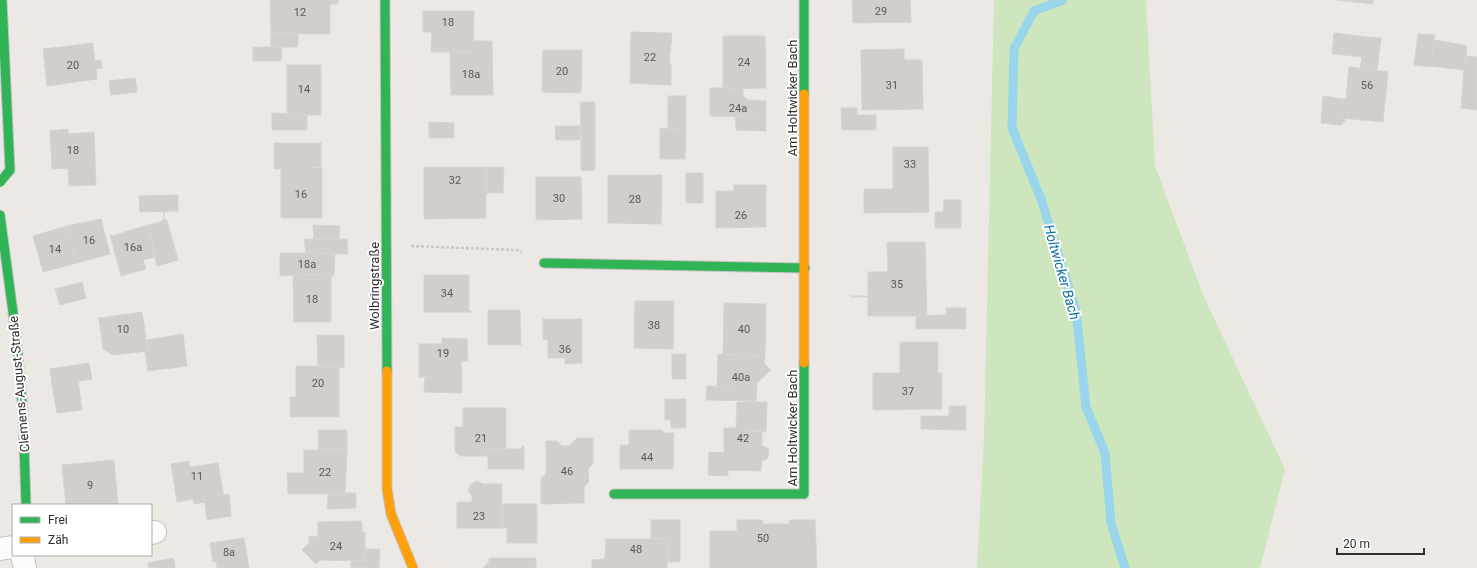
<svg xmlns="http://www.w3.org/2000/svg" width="1477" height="568" viewBox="0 0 1477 568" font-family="Roboto,sans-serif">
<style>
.green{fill:#cee6be}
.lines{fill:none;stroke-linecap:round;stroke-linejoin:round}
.stream{stroke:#99d6ec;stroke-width:9}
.building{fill:#d1cecb;stroke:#d7d4d0}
.street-casing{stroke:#c5c4c5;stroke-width:24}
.fast-casing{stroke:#c5c4c5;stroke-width:11}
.slow-casing{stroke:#c5c4c5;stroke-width:11}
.path{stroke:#c9c9c8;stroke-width:2.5;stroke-dasharray:3 2;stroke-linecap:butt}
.street{stroke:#fcfcfb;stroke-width:22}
.fast{stroke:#30b455;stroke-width:9}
.slow{stroke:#ff9f0a;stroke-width:9}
.labels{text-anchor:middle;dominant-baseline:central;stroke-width:4;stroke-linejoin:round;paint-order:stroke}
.number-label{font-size:11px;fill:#585857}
.street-label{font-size:13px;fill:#2e2e2e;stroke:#fff}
.water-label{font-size:14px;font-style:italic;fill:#0d6fa3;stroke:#fff}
</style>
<rect width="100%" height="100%" fill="#ece8e4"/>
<path class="green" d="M 994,0 L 1146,0 L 1155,166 L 1204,297 L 1285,469 L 1260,568 L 977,568 L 984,437 Z"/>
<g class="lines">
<path class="stream" d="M 1063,0 L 1034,11 L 1014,49 L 1012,128 L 1041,199 L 1076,311 L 1086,407 L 1105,453 L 1111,523 L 1125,568"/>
</g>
<path class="building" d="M 270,0 L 338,0 L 338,4 L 330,4 L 330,34 L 271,34 Z
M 852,0 L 910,0 L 911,22 L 853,23 Z
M 1337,0 L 1373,0 L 1373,4 Z
M 423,11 L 474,11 L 473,52 L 431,52 L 432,32 L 423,32 Z
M 631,32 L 672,33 L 669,63 L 671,64 L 671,85 L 630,83 Z
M 1334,33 L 1367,37 L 1365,57 L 1332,54 Z
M 271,34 L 298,34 L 298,47 L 271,47 Z
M 1418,34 L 1435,35 L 1431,67 L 1414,65 Z
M 723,36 L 765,36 L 766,88 L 723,89 Z
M 1367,37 L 1381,38 L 1377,70 L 1360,69 L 1362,57 L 1365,57 Z
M 1434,40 L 1465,45 L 1467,48 L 1464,70 L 1431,66 Z
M 474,41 L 492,41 L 493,95 L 451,95 L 450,52 L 473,52 Z
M 93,43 L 95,61 L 101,60 L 102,68 L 96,69 L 97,79 L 47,86 L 43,49 Z
M 253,47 L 282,47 L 281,61 L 253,61 Z
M 904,49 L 904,60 L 922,60 L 923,109 L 862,110 L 861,50 Z
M 543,50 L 582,50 L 581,93 L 542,92 Z
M 1465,56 L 1477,57 L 1477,110 L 1461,108 Z
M 287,65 L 321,65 L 321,115 L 287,115 Z
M 1349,67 L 1388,72 L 1383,122 L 1341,118 L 1343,99 L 1346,99 Z
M 135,78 L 137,92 L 111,95 L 109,81 Z
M 710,88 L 743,88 L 743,96 L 748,100 L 766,101 L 766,117 L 710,116 Z
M 668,96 L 686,96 L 686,129 L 668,129 Z
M 1323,96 L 1343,99 L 1341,118 L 1345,119 L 1345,122 L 1342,122 L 1342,125 L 1321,123 Z
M 580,102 L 595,102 L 595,127 L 581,126 Z
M 841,108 L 857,108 L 857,115 L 876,115 L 876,130 L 842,130 Z
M 272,113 L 307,115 L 307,130 L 272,130 Z
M 735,116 L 766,117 L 766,131 L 736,130 Z
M 429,122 L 454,123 L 454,138 L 429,138 Z
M 555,126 L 581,126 L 580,140 L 556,140 Z
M 581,126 L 595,127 L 595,170 L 581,171 Z
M 660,128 L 686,129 L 685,159 L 660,159 Z
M 68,129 L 68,134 L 94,132 L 96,185 L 69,186 L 68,168 L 52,169 L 50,131 Z
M 274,143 L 321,143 L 321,167 L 274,169 Z
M 893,147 L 928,147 L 929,212 L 864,213 L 864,189 L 893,189 Z
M 424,167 L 486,167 L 486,218 L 424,219 Z
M 486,167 L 504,167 L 503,193 L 486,193 Z
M 281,168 L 322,168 L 322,218 L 281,218 Z
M 686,173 L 703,173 L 703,203 L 686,203 Z
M 608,175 L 662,175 L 661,224 L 608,223 Z
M 536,177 L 581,177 L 582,219 L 536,220 Z
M 734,185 L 766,185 L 766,227 L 716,228 L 716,191 L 734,191 Z
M 178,195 L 178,211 L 140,212 L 139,196 Z
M 944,200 L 961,200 L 961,228 L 935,228 L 935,212 L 943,212 Z
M 164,211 L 164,220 L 167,220 L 178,260 L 157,266 L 148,225 L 163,221 Z
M 101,219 L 110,254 L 77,263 L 67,226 Z
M 148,225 L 156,257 L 143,260 L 146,269 L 121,276 L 110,235 L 112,236 Z
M 313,225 L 340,226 L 339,239 L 314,239 Z
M 67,226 L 77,263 L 43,272 L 33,236 Z
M 304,239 L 347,239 L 348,254 L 306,253 Z
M 887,242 L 925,242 L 927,316 L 868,316 L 868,297 L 851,297 L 851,296 L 868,296 L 868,272 L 888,272 Z
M 280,253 L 335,253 L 334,276 L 293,275 L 280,276 Z
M 331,274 L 331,322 L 294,322 L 293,275 Z
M 424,275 L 469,275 L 469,310 L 472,312 L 424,312 Z
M 82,282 L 86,298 L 60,305 L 55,289 Z
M 635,301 L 674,301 L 673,349 L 634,348 Z
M 724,303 L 766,304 L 765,356 L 723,355 Z
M 946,308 L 966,308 L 966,329 L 916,329 L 916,316 L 946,315 Z
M 488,310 L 504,310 L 504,345 L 488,345 Z
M 504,310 L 520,310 L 521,345 L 504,345 Z
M 142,312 L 148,351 L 113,355 L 103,349 L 99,318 Z
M 543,319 L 582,319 L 582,363 L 565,364 L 565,358 L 548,358 L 548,340 L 543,339 Z
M 183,334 L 187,366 L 148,371 L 145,351 L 148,351 L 147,340 Z
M 317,335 L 344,335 L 344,368 L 318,366 Z
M 442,338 L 467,339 L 468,361 L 461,361 L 462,376 L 419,377 L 419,344 L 442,344 Z
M 900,342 L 938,342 L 938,373 L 942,373 L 942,409 L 873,410 L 873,373 L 900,373 Z
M 672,354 L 686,354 L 686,379 L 672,379 Z
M 718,354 L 765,356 L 764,363 L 771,370 L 756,384 L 757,388 L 717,387 Z
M 89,363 L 92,379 L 52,385 L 50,369 Z
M 296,366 L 339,366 L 339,417 L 290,417 L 290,397 L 296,397 Z
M 425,376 L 462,376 L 462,393 L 424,392 Z
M 78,381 L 82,410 L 57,413 L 52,385 Z
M 707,386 L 757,388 L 756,401 L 706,400 Z
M 665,399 L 686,399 L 686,428 L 671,428 L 671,420 L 665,420 Z
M 737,402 L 746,402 L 745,431 L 762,431 L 762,446 L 768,448 L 769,455 L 766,460 L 762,460 L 761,471 L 728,470 L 728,476 L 708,475 L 709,452 L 724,453 L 724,428 L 736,428 Z
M 746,402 L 767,402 L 766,432 L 745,431 Z
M 949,406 L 966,406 L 966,430 L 921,429 L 921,416 L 949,416 Z
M 463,408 L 506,408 L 506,449 L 488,449 L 488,456 L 460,456 L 455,452 L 455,427 L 463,427 Z
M 318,430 L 347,430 L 347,450 L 319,450 Z
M 629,430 L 663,430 L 663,433 L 674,433 L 673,469 L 620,469 L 620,445 L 629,445 Z
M 577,438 L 593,438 L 593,464 L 588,469 L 589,482 L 584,487 L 584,503 L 541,504 L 541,478 L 546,474 L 546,441 L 557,441 L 562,446 L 569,446 Z
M 522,446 L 524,447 L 524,469 L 488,469 L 488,449 L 522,449 Z
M 304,450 L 347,450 L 345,494 L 288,494 L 287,473 L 304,473 Z
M 114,460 L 118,505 L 66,505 L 62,465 Z
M 189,461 L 190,467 L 218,463 L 223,494 L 204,497 L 205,502 L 194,504 L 193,499 L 177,502 L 171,464 Z
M 477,481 L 483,484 L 502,484 L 502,528 L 457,528 L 457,502 L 472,502 L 472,496 L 468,490 L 471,484 Z
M 345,493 L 356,493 L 356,508 L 327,509 L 328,494 L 345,494 Z
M 229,494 L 231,516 L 207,520 L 204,497 Z
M 502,504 L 537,504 L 537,543 L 507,543 L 507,528 L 502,528 Z
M 651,520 L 680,520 L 680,562 L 667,562 L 667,539 L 651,538 Z
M 737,520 L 763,520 L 763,524 L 789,524 L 789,520 L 815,520 L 817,568 L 710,568 L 710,531 L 737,531 Z
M 362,521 L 362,532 L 365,532 L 365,561 L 320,560 L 316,564 L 302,550 L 309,543 L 309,536 L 318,537 L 318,522 Z
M 244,538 L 249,568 L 217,568 L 216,561 L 213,562 L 210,543 Z
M 606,539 L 667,539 L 667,568 L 592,568 L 592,560 L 605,559 Z
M 365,549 L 380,549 L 379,568 L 351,568 L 351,560 L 365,561 Z
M 174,558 L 175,568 L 149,568 L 148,563 Z
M 489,558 L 536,558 L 536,568 L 483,568 L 489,562 Z"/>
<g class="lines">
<defs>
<path id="street" d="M 151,533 L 155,532
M 0,549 L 13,547
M 22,555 L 25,568"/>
<path id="fast" d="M 385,0 L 387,371
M 804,0 L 804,94
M 0,182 L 10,170 L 2,0
M 0,215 L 16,335 L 23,412 L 26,505
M 544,263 L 805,268
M 614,494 L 804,494 L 804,363"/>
<path id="slow" d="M 804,94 L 804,363
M 387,371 L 387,489 L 391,514 L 413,568"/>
</defs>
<use href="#street" class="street-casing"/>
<use href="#fast" class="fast-casing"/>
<use href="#slow" class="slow-casing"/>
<path class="path" d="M 411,246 L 517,250 L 522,252"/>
<use href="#street" class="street"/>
<use href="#fast" class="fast"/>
<use href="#slow" class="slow"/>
</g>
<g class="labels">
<g class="number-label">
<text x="881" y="11">29</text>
<text x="300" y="12">12</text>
<text x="448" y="22">18</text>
<text x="650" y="57">22</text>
<text x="744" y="62">24</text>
<text x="73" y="65">20</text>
<text x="562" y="71">20</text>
<text x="471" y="74">18a</text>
<text x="892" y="85">31</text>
<text x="1367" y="85">56</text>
<text x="304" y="89">14</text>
<text x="738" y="108">24a</text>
<text x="73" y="150">18</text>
<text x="910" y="164">33</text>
<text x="455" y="180">32</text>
<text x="301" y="194">16</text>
<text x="559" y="198">30</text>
<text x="635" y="199">28</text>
<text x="741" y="215">26</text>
<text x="89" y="240">16</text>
<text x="133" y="247">16a</text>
<text x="55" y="249">14</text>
<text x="307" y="264">18a</text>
<text x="897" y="284">35</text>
<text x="447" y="293">34</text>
<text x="312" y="299">18</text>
<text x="654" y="325">38</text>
<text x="123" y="329">10</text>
<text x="744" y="329">40</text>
<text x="565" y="349">36</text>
<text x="443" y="353">19</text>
<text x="741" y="377">40a</text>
<text x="318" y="383">20</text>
<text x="908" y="391">37</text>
<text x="481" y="438">21</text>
<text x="743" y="438">42</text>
<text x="647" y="457">44</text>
<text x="567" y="471">46</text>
<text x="325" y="472">22</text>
<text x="197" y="476">11</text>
<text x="90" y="485">9</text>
<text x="479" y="516">23</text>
<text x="763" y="538">50</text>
<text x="336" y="546">24</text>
<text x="636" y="549">48</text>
<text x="229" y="552">8a</text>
</g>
<g class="street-label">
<text transform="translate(792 98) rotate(-90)">Am Holtwicker Bach</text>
<text transform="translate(374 286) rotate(-90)">Wolbringstraße</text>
<text transform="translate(19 384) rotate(-95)">Clemens-August-Straße</text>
<text transform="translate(792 428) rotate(-90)">Am Holtwicker Bach</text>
</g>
<g class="water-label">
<text transform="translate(1062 272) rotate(74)">Holtwicker Bach</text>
</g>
</g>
<rect x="12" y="504" width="140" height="52" fill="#ffffff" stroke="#ababab"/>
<rect x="20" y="517" width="20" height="6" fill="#30b455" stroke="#ababab"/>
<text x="48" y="524" font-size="12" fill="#2e2e2e">Frei</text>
<rect x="20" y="537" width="20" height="6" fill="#ff9f0a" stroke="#ababab"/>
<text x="48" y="544" font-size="12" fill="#2e2e2e">Zäh</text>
<path d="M1337 548v6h87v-6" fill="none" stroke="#2e2e2e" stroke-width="2"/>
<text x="1343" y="548" font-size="12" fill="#2e2e2e" stroke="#ffffff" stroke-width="3" paint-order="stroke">20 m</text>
</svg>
